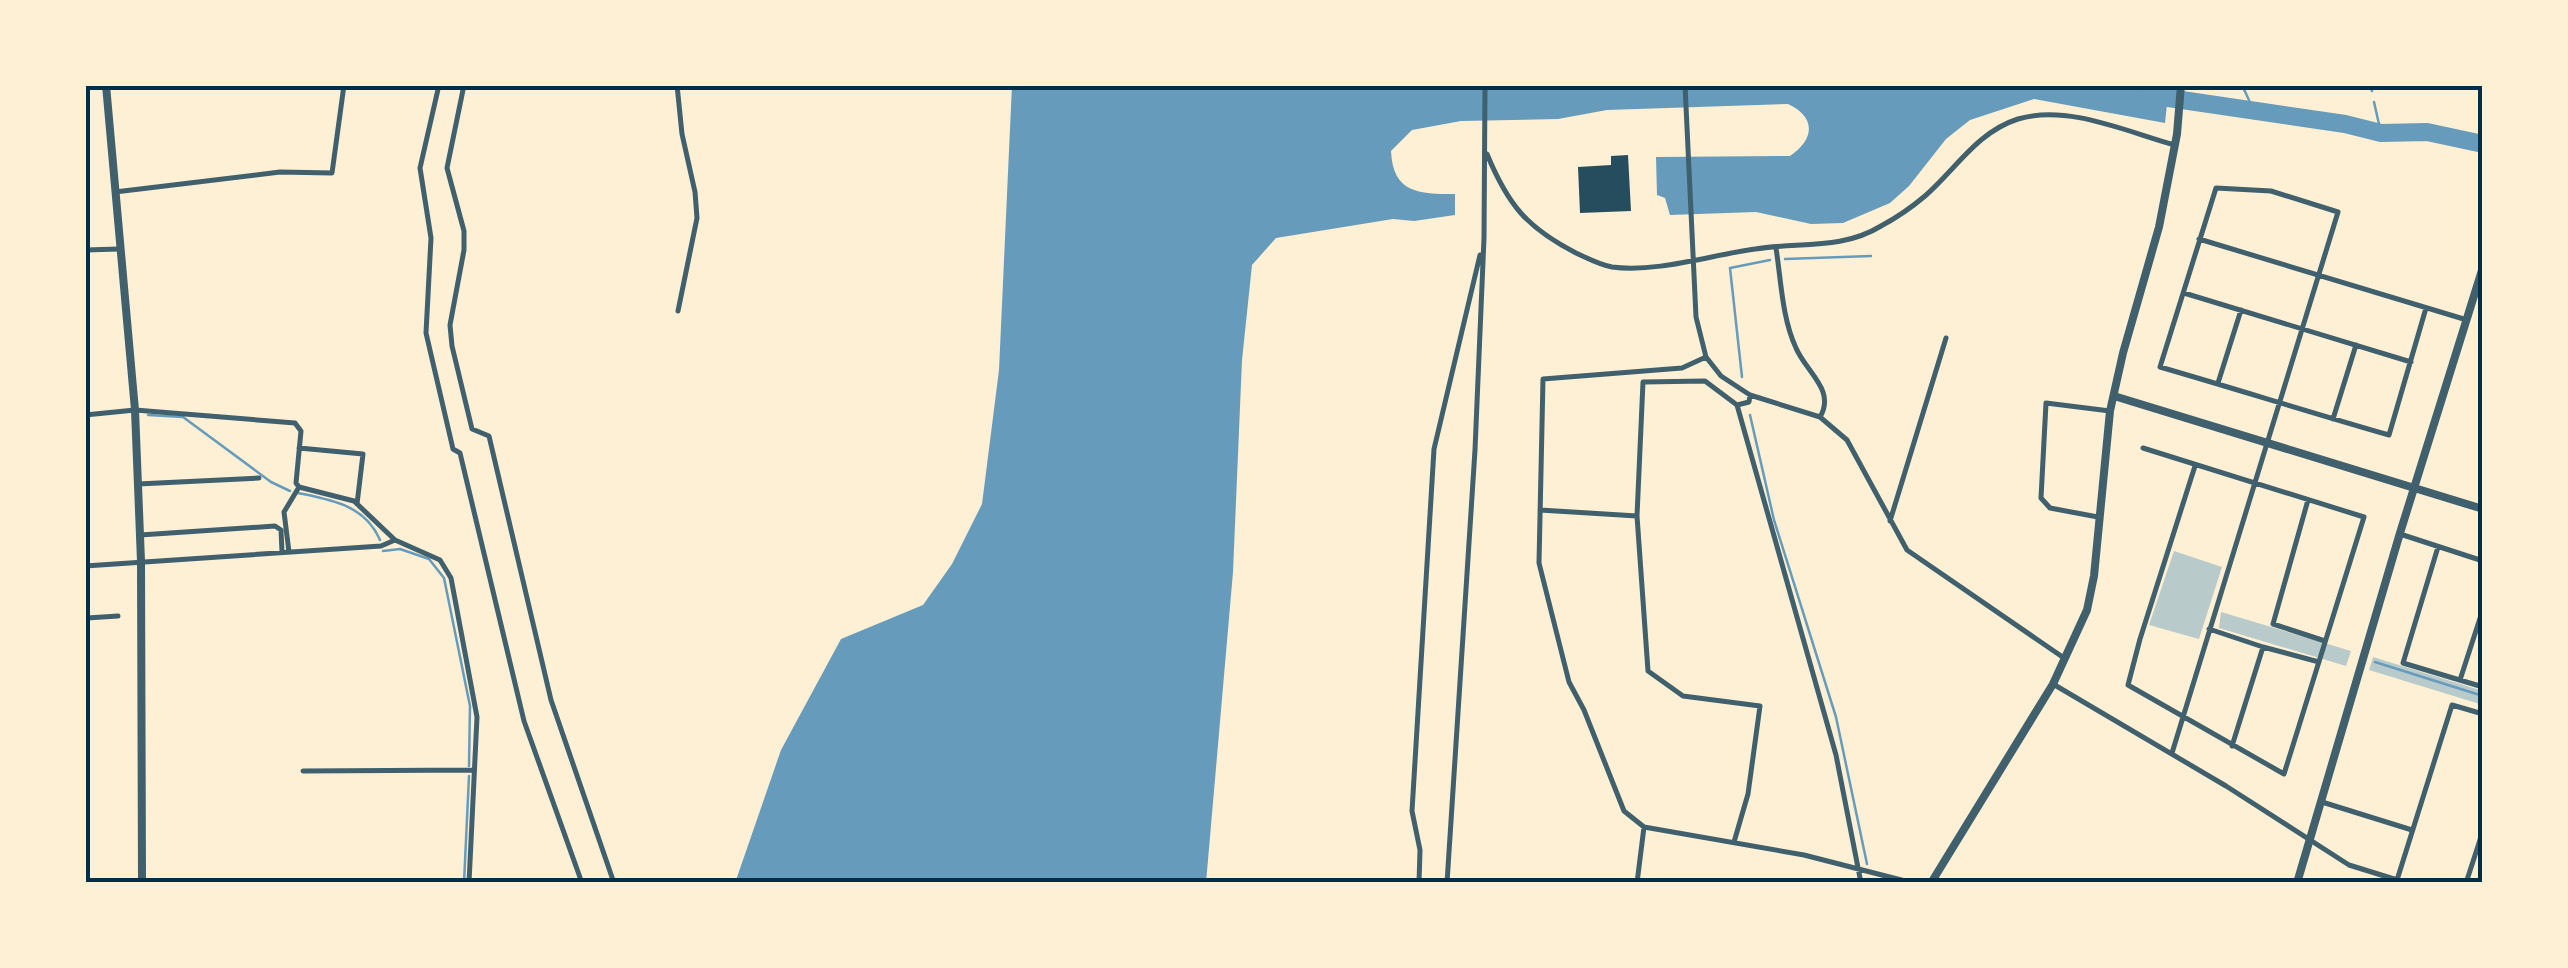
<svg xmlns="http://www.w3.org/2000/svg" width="2568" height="968" viewBox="0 0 2568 968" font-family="'Zilla Slab',serif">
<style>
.green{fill:#b9caca}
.water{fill:#669bbc}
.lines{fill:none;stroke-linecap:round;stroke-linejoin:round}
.stream{stroke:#669bbc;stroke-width:2.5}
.river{stroke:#669bbc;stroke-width:18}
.building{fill:#264d5e}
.minor{stroke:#3f606c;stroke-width:5}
.tertiary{stroke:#3f606c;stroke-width:8}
.neatline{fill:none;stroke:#003049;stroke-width:4}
</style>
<rect width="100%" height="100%" fill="#fdf0d5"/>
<path class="green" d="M 2174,551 L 2222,567 L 2199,639 L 2149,625 Z
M 2221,612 L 2351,651 L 2346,666 L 2219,628 Z
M 2373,657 L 2483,691 L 2483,705 L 2369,670 Z"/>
<path class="water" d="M 1012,85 L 2169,85 L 2165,123 L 2034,99 L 1970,120 L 1946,139 L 1909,186 L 1890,203 L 1843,223 L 1811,224 L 1756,212 L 1670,215 L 1665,198 L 1657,195 L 1656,157 L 1790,156 C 1815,139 1816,117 1788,104 L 1607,110 L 1558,119 L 1461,121 L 1412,130 L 1391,151 C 1393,193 1418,194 1455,194 L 1455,215 L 1414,221 L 1393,219 L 1276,238 L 1252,265 L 1242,360 L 1233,572 L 1206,883 L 735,883 L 781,750 L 841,639 L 923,605 L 952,564 L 982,504 L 999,370 Z"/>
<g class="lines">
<path class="stream" d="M 2242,85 L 2254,111
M 2370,85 L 2372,91
M 2374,102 L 2381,133
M 1785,259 L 1871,256
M 1742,377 L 1730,268 L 1770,260
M 148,415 L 183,417 L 271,482 L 290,491
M 1750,415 L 1774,520 L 1836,717 L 1867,864
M 298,493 C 332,500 365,505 380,540
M 383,551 L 400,549 L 429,559 L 444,578 L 470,706 L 469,766
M 2375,662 L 2483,696
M 1869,879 L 1869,883
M 464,883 L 469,776"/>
<path class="river" d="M 2148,95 L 2345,124 L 2381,133 L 2427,132 L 2483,144"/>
</g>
<path class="building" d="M 1628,155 L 1631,211 L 1580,213 L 1578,167 L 1611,165 L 1611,156 Z"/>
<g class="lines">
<path class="minor" d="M 439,85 L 420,168 L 431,238 L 426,333 L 453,449 L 460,453 L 524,721 L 582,883
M 464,85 L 447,168 L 464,231 L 464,250 L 450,325 L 452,346 L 472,429 L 489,436 L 551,700 L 614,883
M 677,85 L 682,134 L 695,192 L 697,218 L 678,311
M 1685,85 L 1696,317 L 1706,357 L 1721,376 L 1750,395 L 1820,417 L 1847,440 L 1907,550 L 2064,658
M 1487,154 C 1508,205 1527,228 1576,253 C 1587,258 1600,265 1612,267 C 1656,273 1711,255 1755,249 C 1799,242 1842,250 1881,226 C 1896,218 1912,207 1925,196 C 1956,169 1977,132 2018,119 C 2068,104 2127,132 2175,145
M 115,192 L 280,172 L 332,173 L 344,85
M 2199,239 L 2467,320
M 1776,248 C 1781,280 1782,318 1796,348 C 1806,372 1836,390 1820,417
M 85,250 L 119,249
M 2184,293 L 2411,362
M 1706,357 L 1682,368 L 1543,379 L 1539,563 L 1569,682 L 1584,710 L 1624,811 L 1644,827 L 1804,855 L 1913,883
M 2218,383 L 2241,310
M 1750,395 L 1749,402 L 1737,405 L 1836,755 L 1861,883
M 85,415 L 135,410 L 295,423 L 301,431 L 296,483 L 299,487 L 354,501 L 395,540 L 440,560 L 451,578 L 477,717 L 469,883
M 2333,419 L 2356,345
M 299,448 L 363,454 L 357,504
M 2143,448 L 2364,517 L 2284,774 L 2128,685 L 2140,639 L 2195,466
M 138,484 L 259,478
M 2308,500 L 2273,624 L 2325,641
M 1540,510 L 1637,516
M 2098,517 L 2050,508 L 2041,498 L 2046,403 L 2110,411
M 1890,521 L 1946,338
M 2400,534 L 2483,561
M 140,535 L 275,526 L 281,530 L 282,552
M 2438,547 L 2403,663 L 2483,687
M 289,552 L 284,512 L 299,487
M 85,566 L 381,546 L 395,540
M 85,566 L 87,627
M 87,618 L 118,616
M 2209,629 L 2263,647
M 2460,680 L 2483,609
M 2053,684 L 2226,786 L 2349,865 L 2407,883
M 2232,746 L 2263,647 L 2319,662
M 2172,753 C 2227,572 2283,392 2338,212 L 2271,191 L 2216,188 L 2160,367 C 2236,389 2312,413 2389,435 L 2426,308
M 303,771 L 474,770
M 2322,802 L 2412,830
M 1734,842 L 1748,794 L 1760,706 L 1683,696 L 1648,671 L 1637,516 L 1643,382 L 1705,381 L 1737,405
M 2479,843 L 2483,830
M 2397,880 L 2452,705 L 2483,714
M 1419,883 L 1420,850 L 1412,811 L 1434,449 L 1480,255
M 1447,883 L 1475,450 L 1484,238 L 1485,85
M 1637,883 L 1644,827
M 2466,883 L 2479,843 L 2483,844"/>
<path class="tertiary" d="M 106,85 L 135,410 L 141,561 L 142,883
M 2114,396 L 2483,509
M 1931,883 L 2053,684 L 2087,610 L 2094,576 L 2110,411 L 2123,353 L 2159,227 L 2177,134 L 2181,85
M 2297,883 L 2400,533 L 2483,267"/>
</g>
<rect width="2568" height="968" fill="none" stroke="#fdf0d5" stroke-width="175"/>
<rect x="88" y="88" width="2392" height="792" class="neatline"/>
</svg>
